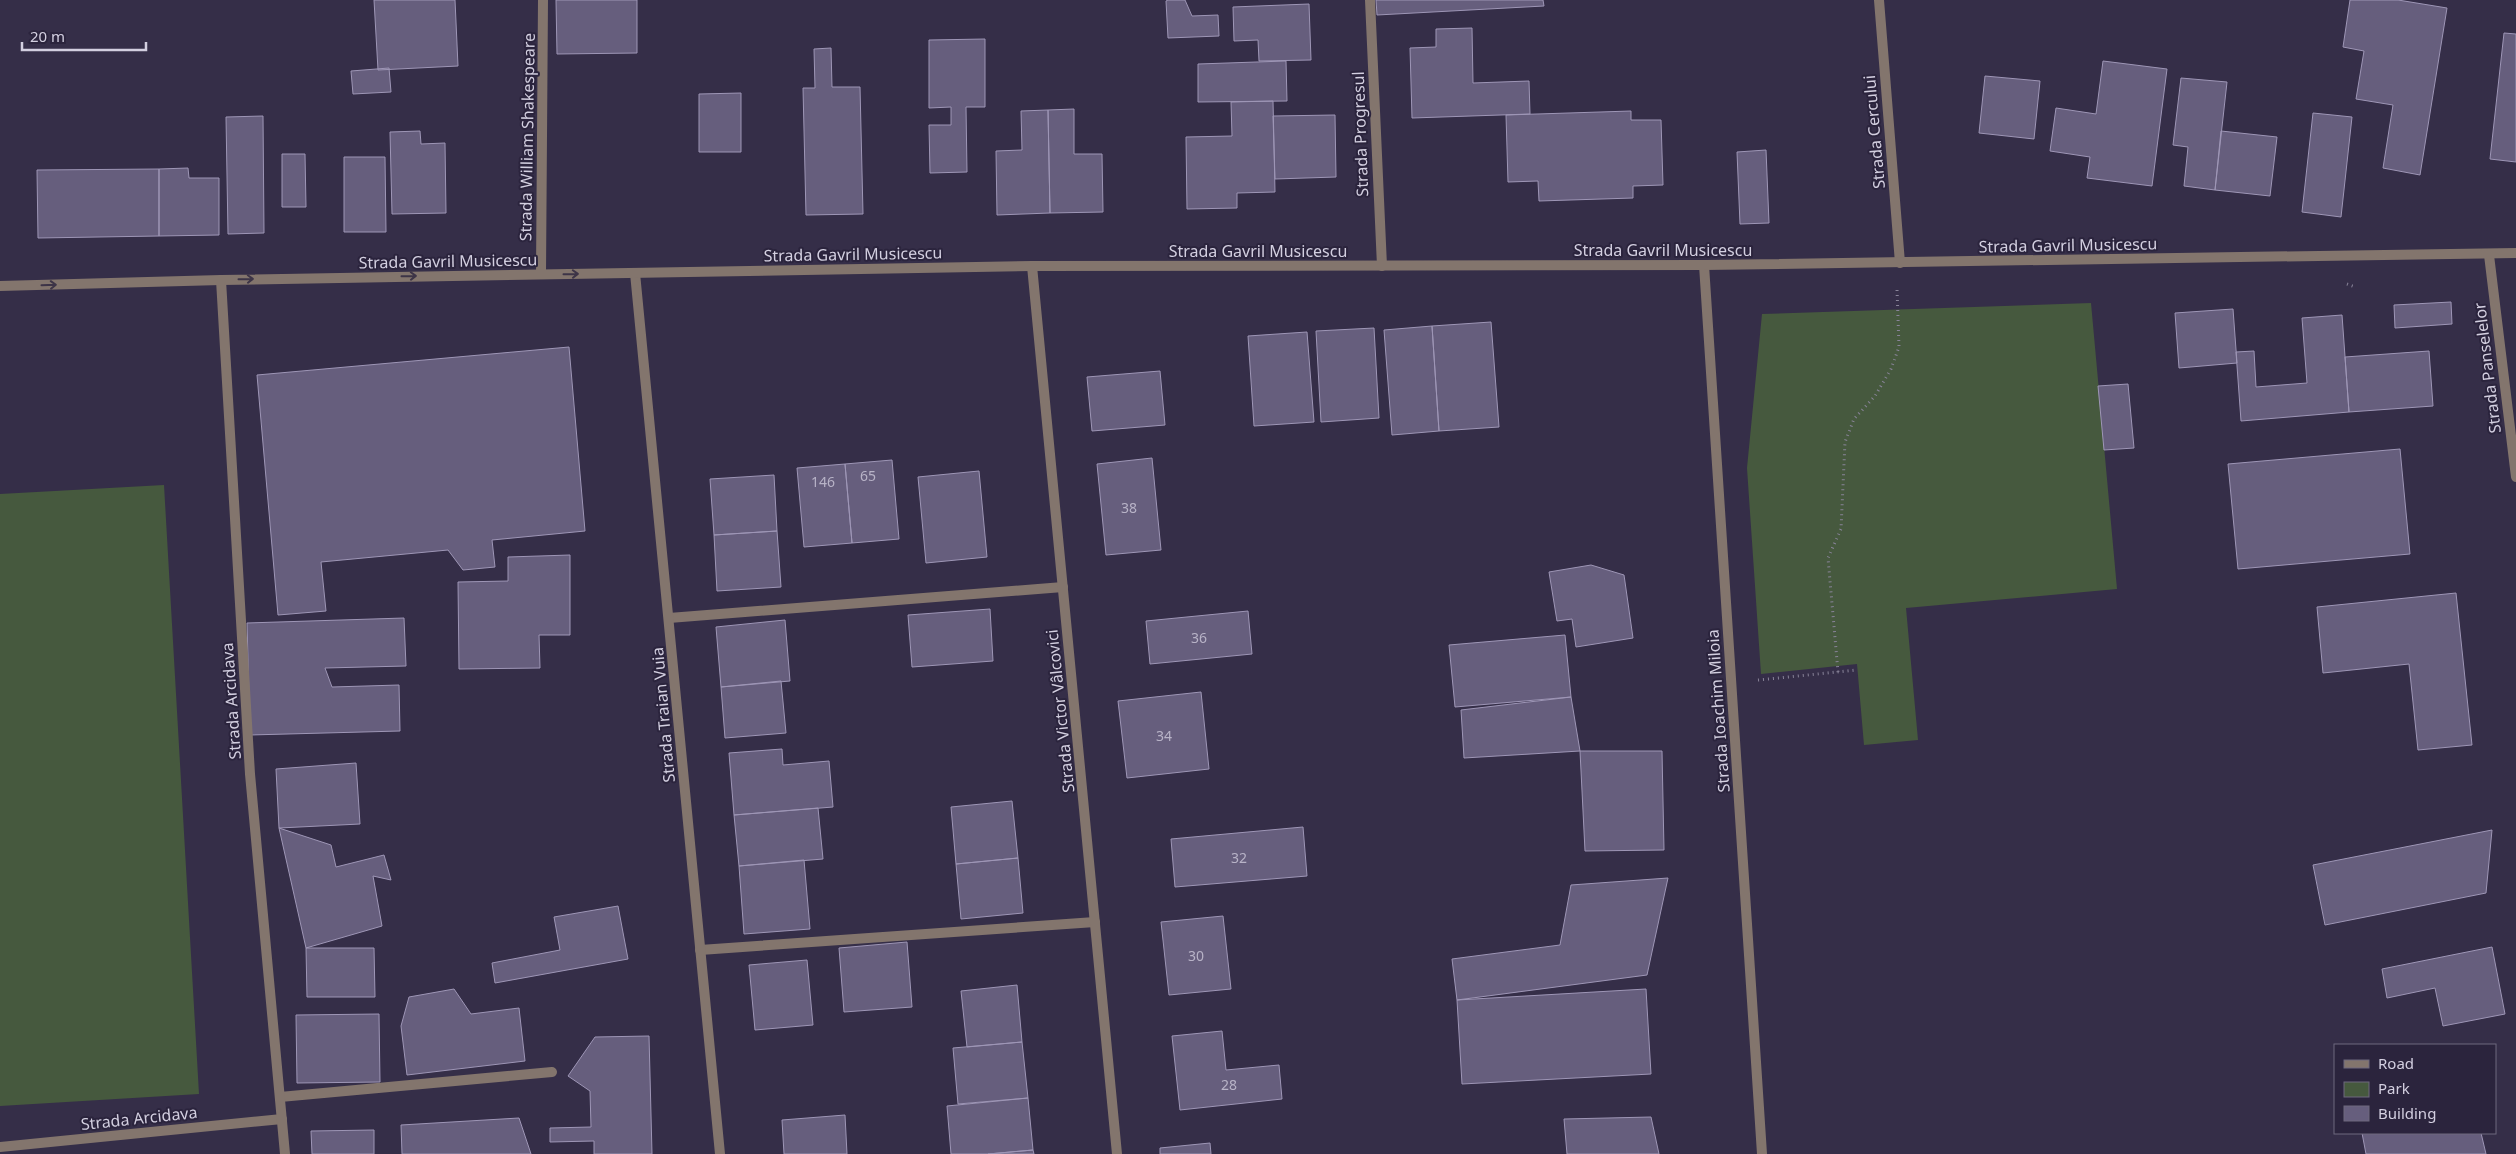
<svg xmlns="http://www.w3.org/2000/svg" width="2516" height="1154" viewBox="0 0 2516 1154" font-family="'Noto Sans',sans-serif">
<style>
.green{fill:#46593e}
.building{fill:#665e7d;stroke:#9e96b6}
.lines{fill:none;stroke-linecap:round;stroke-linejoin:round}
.path{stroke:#898499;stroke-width:3;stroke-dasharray:1 4;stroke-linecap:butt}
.service{stroke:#83756d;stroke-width:10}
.minor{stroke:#83756d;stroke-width:10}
.tertiary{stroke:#83756d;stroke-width:10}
.oneway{stroke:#3d3447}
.labels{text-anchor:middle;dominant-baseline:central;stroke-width:4;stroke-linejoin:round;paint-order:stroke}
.number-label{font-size:14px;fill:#b8b3c7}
.street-label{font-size:16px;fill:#d3cfe0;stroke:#2b243d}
</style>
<rect width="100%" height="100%" fill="#352e48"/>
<path class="green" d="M 2091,303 L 2117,589 L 1906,608 L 1918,740 L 1864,745 L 1857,664 L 1761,674 L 1747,468 L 1762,314 Z
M 164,485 L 199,1094 L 0,1106 L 0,494 Z"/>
<path class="building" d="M 374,0 L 455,0 L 458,66 L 378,70 Z
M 556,0 L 637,0 L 637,53 L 557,54 Z
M 1168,0 L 1185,0 L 1192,16 L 1218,15 L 1219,36 L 1168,38 L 1166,1 Z
M 1376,0 L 1543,0 L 1544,6 L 1377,15 Z
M 2350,0 L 2398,0 L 2447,8 L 2420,175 L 2383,168 L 2393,105 L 2356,99 L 2364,51 L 2343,47 Z
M 1309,4 L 1311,60 L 1259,61 L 1258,40 L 1234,41 L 1233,7 Z
M 1472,28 L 1473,83 L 1529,81 L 1530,114 L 1412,118 L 1410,48 L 1436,47 L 1436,29 Z
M 2504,33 L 2516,34 L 2516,162 L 2490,159 Z
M 985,39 L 985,107 L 966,107 L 967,172 L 930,173 L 929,125 L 951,125 L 951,107 L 929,108 L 929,40 Z
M 831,48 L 832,87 L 860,87 L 863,214 L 806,215 L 803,88 L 815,88 L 814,49 Z
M 1286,61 L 1287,101 L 1198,102 L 1198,64 Z
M 2103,61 L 2167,69 L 2152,186 L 2087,178 L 2090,157 L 2050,151 L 2056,108 L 2096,114 Z
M 389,68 L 391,92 L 353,94 L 351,71 Z
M 1985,76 L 2040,81 L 2034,139 L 1979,133 Z
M 2181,78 L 2227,82 L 2215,190 L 2184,186 L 2188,147 L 2173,145 Z
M 741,93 L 741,152 L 699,152 L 699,94 Z
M 1273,101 L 1275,192 L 1237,193 L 1237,208 L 1187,209 L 1186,137 L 1232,136 L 1231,102 Z
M 1074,109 L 1074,154 L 1102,154 L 1103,212 L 1050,213 L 1048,110 Z
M 1048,110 L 1050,213 L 997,215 L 996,151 L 1022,150 L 1021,111 Z
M 1631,111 L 1631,120 L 1661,120 L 1663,185 L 1633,186 L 1633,198 L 1539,201 L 1538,181 L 1508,182 L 1506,115 Z
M 2313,113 L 2352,117 L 2341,217 L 2302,212 Z
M 1335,115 L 1336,177 L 1275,179 L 1273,116 Z
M 263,116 L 264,233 L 228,234 L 226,117 Z
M 420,131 L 421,144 L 445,143 L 446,213 L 392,214 L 390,132 Z
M 2221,131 L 2277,137 L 2270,196 L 2215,190 Z
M 1766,150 L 1769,223 L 1740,224 L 1737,152 Z
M 282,154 L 305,154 L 306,207 L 282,207 Z
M 344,157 L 385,157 L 386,232 L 344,232 Z
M 188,168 L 189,178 L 219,178 L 219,235 L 159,236 L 159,169 Z
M 159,169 L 159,236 L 38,238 L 37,170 Z
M 2451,302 L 2452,324 L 2395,328 L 2394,305 Z
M 2233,309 L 2237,363 L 2179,368 L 2175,313 Z
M 2342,315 L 2349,412 L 2241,421 L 2236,352 L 2254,351 L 2256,387 L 2307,383 L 2302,318 Z
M 1491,322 L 1499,427 L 1439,431 L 1432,326 Z
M 1432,326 L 1439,431 L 1392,435 L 1384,330 Z
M 1374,328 L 1379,418 L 1321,422 L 1316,331 Z
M 1307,332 L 1314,422 L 1254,426 L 1248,336 Z
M 569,347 L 585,531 L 492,540 L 495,567 L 463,570 L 448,550 L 321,562 L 326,611 L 278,615 L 257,375 Z
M 2429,351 L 2433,406 L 2349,412 L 2345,357 Z
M 1160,371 L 1165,425 L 1092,431 L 1087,377 Z
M 2128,384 L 2134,448 L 2104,450 L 2098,386 Z
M 2400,449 L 2410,554 L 2238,569 L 2228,464 Z
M 1152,458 L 1161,550 L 1106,555 L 1097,464 Z
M 892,460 L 899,539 L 852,543 L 845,464 Z
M 845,464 L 852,543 L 804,547 L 797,468 Z
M 979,471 L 987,557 L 926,563 L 918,477 Z
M 774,475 L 777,531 L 714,535 L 710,479 Z
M 777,531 L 781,587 L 717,591 L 714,535 Z
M 570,555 L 570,635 L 539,635 L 540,668 L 459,669 L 458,582 L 508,581 L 508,557 Z
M 1591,565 L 1624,575 L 1633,638 L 1576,647 L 1572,619 L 1557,621 L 1549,572 Z
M 2456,593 L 2472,745 L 2418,750 L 2409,664 L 2323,673 L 2317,607 Z
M 990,609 L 993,661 L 912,667 L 908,615 Z
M 1248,611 L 1252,654 L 1150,664 L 1146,621 Z
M 404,618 L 406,666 L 325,668 L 332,687 L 399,685 L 400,731 L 250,735 L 247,623 Z
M 785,620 L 790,681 L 721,687 L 716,627 Z
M 1565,635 L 1571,697 L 1455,707 L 1449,645 Z
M 781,681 L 786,733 L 725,738 L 721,687 Z
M 1201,692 L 1209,769 L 1127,778 L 1118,701 Z
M 1571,697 L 1580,751 L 1464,758 L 1461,710 Z
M 782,749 L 783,765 L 829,761 L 833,807 L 734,815 L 729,753 Z
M 1580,751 L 1662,751 L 1664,850 L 1585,851 Z
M 356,763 L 360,824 L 279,828 L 276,769 Z
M 1012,801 L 1018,858 L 956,864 L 951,807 Z
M 818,808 L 823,859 L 739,866 L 734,815 Z
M 1303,827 L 1307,876 L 1175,887 L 1171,839 Z
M 279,828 L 331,845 L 336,867 L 384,855 L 391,880 L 373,876 L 382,926 L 306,948 Z
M 2492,830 L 2486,893 L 2325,925 L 2313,865 Z
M 1018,858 L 1023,913 L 961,919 L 956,864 Z
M 804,860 L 810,929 L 744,934 L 739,866 Z
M 1668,878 L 1647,975 L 1457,1000 L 1452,959 L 1560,945 L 1571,885 Z
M 618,906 L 628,959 L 495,983 L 492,963 L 560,950 L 554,917 Z
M 1223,916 L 1231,989 L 1169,995 L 1161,922 Z
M 907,942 L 912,1007 L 844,1012 L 839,948 Z
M 2492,947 L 2505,1014 L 2443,1026 L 2435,988 L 2387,998 L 2382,969 Z
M 306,948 L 374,948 L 375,997 L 307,997 Z
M 807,960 L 813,1025 L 755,1030 L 749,965 Z
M 1017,985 L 1022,1042 L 967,1047 L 961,991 Z
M 454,989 L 471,1014 L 519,1008 L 525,1061 L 407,1075 L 401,1026 L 409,997 Z
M 1646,989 L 1651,1074 L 1462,1084 L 1457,1000 Z
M 379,1014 L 380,1082 L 297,1083 L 296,1015 Z
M 1222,1031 L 1226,1070 L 1279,1065 L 1282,1099 L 1180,1110 L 1172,1036 Z
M 649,1036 L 652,1154 L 594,1154 L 594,1141 L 550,1142 L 550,1128 L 591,1127 L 590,1091 L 568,1076 L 595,1037 Z
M 1022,1042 L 1028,1098 L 958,1104 L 953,1048 Z
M 1028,1098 L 1033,1150 L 988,1154 L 951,1154 L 947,1106 Z
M 845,1115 L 847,1154 L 784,1154 L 782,1120 Z
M 1651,1117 L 1659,1154 L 1567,1154 L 1564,1119 Z
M 519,1118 L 531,1154 L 402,1154 L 401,1125 Z
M 374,1130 L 374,1154 L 312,1154 L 311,1131 Z
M 2362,1133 L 2481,1133 L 2486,1154 L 2366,1154 Z
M 1210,1143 L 1211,1154 L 1160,1154 L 1160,1148 Z
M 1033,1150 L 1034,1154 L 988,1154 Z"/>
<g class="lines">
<path class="path" d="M 2347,284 L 2355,287
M 1838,672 L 1828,558 L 1841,529 L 1845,442 L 1854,419 L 1875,396 L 1891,369 L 1899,347 L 1897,289
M 1758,680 L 1857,670"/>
<path class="service" d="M 669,618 L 1063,587
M 700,950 L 1095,922
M 280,1097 L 552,1072
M 0,1147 L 282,1119"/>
<path class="minor" d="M 1370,0 L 1382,266
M 1879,0 L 1900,263
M 2489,255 L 2516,477
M 1704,265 L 1762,1154
M 1032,266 L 1117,1154
M 635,273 L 720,1154
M 541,274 L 543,0
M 221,280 L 250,774 L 285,1154"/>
<path class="tertiary" d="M 0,286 L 221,280 L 1032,266 L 1704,265 L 2516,253"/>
</g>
<defs><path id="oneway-shaft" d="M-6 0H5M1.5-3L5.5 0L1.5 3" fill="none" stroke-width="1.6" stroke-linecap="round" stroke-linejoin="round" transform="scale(1.25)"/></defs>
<g class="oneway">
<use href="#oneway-shaft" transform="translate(571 274) rotate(-1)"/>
<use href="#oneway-shaft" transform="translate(409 276) rotate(-1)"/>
<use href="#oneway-shaft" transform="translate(246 279) rotate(-1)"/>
<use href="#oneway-shaft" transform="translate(49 285) rotate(-2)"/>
</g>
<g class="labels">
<g class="number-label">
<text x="868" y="475">65</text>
<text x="823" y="481">146</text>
<text x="1129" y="507">38</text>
<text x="1199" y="637">36</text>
<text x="1164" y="735">34</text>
<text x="1239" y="857">32</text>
<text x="1196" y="955">30</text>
<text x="1229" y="1084">28</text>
</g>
<g class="street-label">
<text transform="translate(1874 132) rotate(-95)">Strada Cercului</text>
<text transform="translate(1360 134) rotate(-92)">Strada Progresul</text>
<text transform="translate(527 137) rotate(-89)">Strada William Shakespeare</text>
<text transform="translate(2068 245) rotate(-1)">Strada Gavril Musicescu</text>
<text x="1663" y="250">Strada Gavril Musicescu</text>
<text x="1258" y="251">Strada Gavril Musicescu</text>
<text transform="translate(853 254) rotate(-1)">Strada Gavril Musicescu</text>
<text transform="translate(448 261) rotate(-1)">Strada Gavril Musicescu</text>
<text transform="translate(2487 368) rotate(-97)">Strada Panselelor</text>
<text transform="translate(231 701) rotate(-94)">Strada Arcidava</text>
<text transform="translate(1060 711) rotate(-96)">Strada Victor Vâlcovici</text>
<text transform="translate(1718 711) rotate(-94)">Strada Ioachim Miloia</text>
<text transform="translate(663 715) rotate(-95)">Strada Traian Vuia</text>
<text transform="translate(139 1118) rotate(-6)">Strada Arcidava</text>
</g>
</g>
<rect x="2334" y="1044" width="162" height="90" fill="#2b243d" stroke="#6e687e"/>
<rect x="2344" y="1060" width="25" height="8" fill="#83756d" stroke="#6e687e"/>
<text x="2378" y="1069" font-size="15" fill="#d3cfe0">Road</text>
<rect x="2344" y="1082" width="25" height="15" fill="#46593e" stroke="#6e687e"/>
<text x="2378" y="1094" font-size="15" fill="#d3cfe0">Park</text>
<rect x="2344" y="1106" width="25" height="15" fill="#665e7d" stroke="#6e687e"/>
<text x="2378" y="1119" font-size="15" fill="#d3cfe0">Building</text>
<path d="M22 42v8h124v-8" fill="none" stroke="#d3cfe0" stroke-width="2.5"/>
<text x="30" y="42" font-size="15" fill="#d3cfe0" stroke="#2b243d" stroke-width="4" paint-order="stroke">20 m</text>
</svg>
